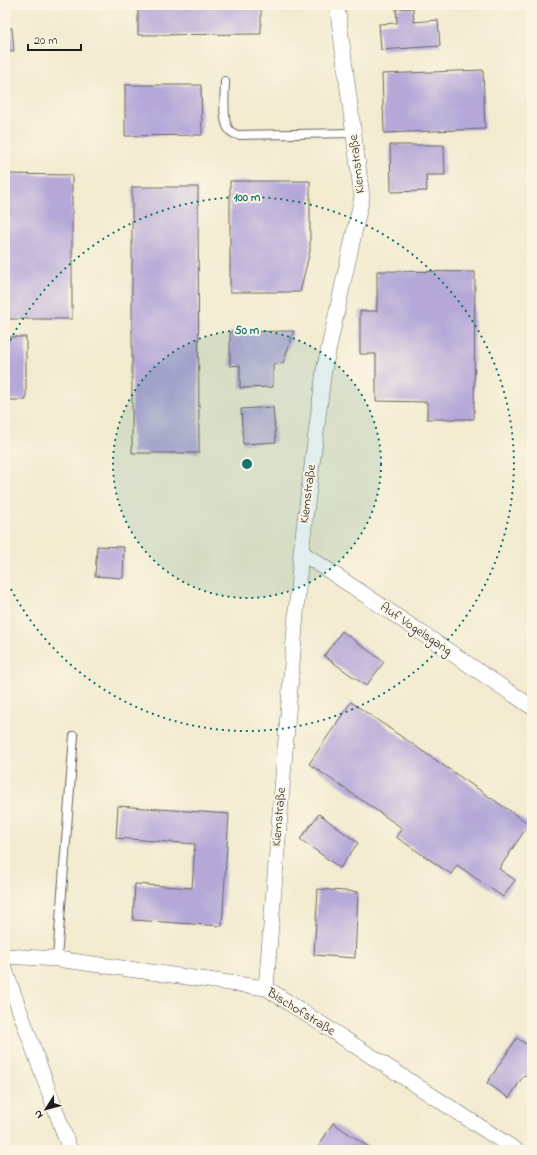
<svg xmlns="http://www.w3.org/2000/svg" width="537" height="1155" viewBox="0 0 537 1155" font-family="'Indie Flower',sans-serif">
<style>
.building{fill:#b5a8d8}
.lines{fill:none;stroke-linecap:round;stroke-linejoin:round}
.service-casing{stroke:#67645b;stroke-width:10}
.minor-casing{stroke:#67645b;stroke-width:16}
.service{stroke:#fff;stroke-width:8}
.minor{stroke:#fff;stroke-width:15}
.ring{fill:none;stroke:#0f766e;stroke-width:2;stroke-dasharray:2 4}
.labels{text-anchor:middle;dominant-baseline:central;stroke-width:4;stroke-linejoin:round;paint-order:stroke}
.street-label{font-size:13px;fill:#1c1c1c;stroke:#fcf5e5}
.centre{fill:#0f766e;stroke:#fcf5e5;stroke-width:2}
.ring-label{font-size:12px;text-anchor:middle;font-weight:bold;fill:#0f766e;stroke:#fcf5e5;stroke-width:4;stroke-linejoin:round;paint-order:stroke}
</style>
<rect width="100%" height="100%" fill="#fcf5e5"/>
<filter id="ink" filterUnits="userSpaceOnUse"><feTurbulence type="fractalNoise" baseFrequency=".025" numOctaves="2"/><feDisplacementMap in="SourceGraphic" scale="8" xChannelSelector="R" yChannelSelector="G"/><feConvolveMatrix kernelMatrix="1 2 1 2 8 2 1 2 1" color-interpolation-filters="sRGB"/></filter>
<filter id="wash" filterUnits="userSpaceOnUse"><feTurbulence type="fractalNoise" baseFrequency=".012" numOctaves="4" result="noise"/><feDisplacementMap in="SourceGraphic" scale="16" xChannelSelector="R" yChannelSelector="G"/><feGaussianBlur stdDeviation="0.9" result="paint"/><feColorMatrix in="noise" values="0 0 0 0 0 0 0 0 0 0 0 0 0 0 0 0 0 1.4 0 .05"/><feComposite in="paint" operator="in"/></filter>
<g filter="url(#wash)">
<rect width="100%" height="100%" fill="#f2ebd0"/>
<g id="blocks">
<path class="building" d="M 138,5 L 261,5 L 261,34 L 138,35 Z
M 413,8 L 414,22 L 438,20 L 440,46 L 381,50 L 379,24 L 397,23 L 396,9 Z
M 5,28 L 12,28 L 14,51 L 5,52 Z
M 483,70 L 485,129 L 384,133 L 382,74 Z
M 125,85 L 201,85 L 202,135 L 125,136 Z
M 390,145 L 444,145 L 445,175 L 426,175 L 427,191 L 391,192 Z
M 5,174 L 72,175 L 72,319 L 5,319 Z
M 230,181 L 310,181 L 310,251 L 300,292 L 230,292 Z
M 132,187 L 198,187 L 199,453 L 132,453 Z
M 377,271 L 475,272 L 474,419 L 427,419 L 427,402 L 376,401 L 376,354 L 360,354 L 360,311 L 377,311 Z
M 294,331 L 283,363 L 273,364 L 273,387 L 240,388 L 240,365 L 230,366 L 230,332 Z
M 5,337 L 26,337 L 26,400 L 5,400 Z
M 273,407 L 276,442 L 243,444 L 241,409 Z
M 97,546 L 124,547 L 123,578 L 95,576 Z
M 342,631 L 384,662 L 366,686 L 324,656 Z
M 351,702 L 529,824 L 499,869 L 515,880 L 503,897 L 457,865 L 451,874 L 396,837 L 402,828 L 309,764 Z
M 118,806 L 229,814 L 222,926 L 133,920 L 135,884 L 192,888 L 195,844 L 116,838 Z
M 319,814 L 358,843 L 340,868 L 300,839 Z
M 318,889 L 358,892 L 355,958 L 314,955 Z
M 517,1038 L 532,1048 L 532,1080 L 524,1075 L 509,1098 L 487,1083 Z
M 333,1123 L 373,1150 L 316,1150 Z"/>
</g>
</g>
<g filter="url(#ink)">
<use href="#blocks" fill-opacity="0" stroke="#67645b" stroke-width="1"/>
<g class="lines">
<defs>
<path id="service" d="M 225,81 C 225,93 222,118 228,128 C 230,132 234,134 238,135 L 353,133
M 57,959 L 74,736"/>
<path id="minor" d="M 301,552 L 532,707
M 5,956 L 57,959 L 266,988 L 516,1150
M 5,970 L 70,1150
M 266,988 L 301,552 L 324,370 L 362,197 L 337,5"/>
</defs>
<use href="#service" class="service-casing"/>
<use href="#minor" class="minor-casing"/>
<use href="#service" class="service"/>
<use href="#minor" class="minor"/>
</g>
</g>
<circle cx="247" cy="464" r="134" fill="#0f766e" fill-opacity=".12"/>
<g class="ring">
<circle cx="247" cy="464" r="134"/>
<path d="M5 351A267 267 0 1 1 5 577"/>
</g>
<g class="labels">
<g class="street-label">
<text transform="translate(357 164) rotate(-97)">Kiemstraße</text>
<text transform="translate(308 494) rotate(-83)">Kiemstraße</text>
<text transform="translate(416 629) rotate(34)">Auf Vogelsgang</text>
<text transform="translate(279 817) rotate(-85)">Kiemstraße</text>
<text transform="translate(301 1012) rotate(32)">Bischofstraße</text>
</g>
</g>
<circle cx="247" cy="464" r="6" class="centre"/>
<g class="ring-label">
<text x="247" y="201">100 m</text>
<text x="247" y="334">50 m</text>
</g>
<rect width="537" height="1155" fill="none" stroke="#fcf5e5" stroke-width="20"/>
<g transform="translate(46 1109) rotate(234)" stroke="#fcf5e5" stroke-width="3" paint-order="stroke">
<path d="M0-3L7 15L0 10L-7 15Z" fill="#1c1c1c"/>
<text y="-6" font-size="11" font-weight="bold" text-anchor="middle" fill="#1c1c1c">N</text>
</g>
<path d="M28 44v6h53v-6" fill="none" stroke="#1c1c1c" stroke-width="2"/>
<text x="34" y="44" font-size="12" fill="#1c1c1c" stroke="#fcf5e5" stroke-width="3" paint-order="stroke">20 m</text>
</svg>
